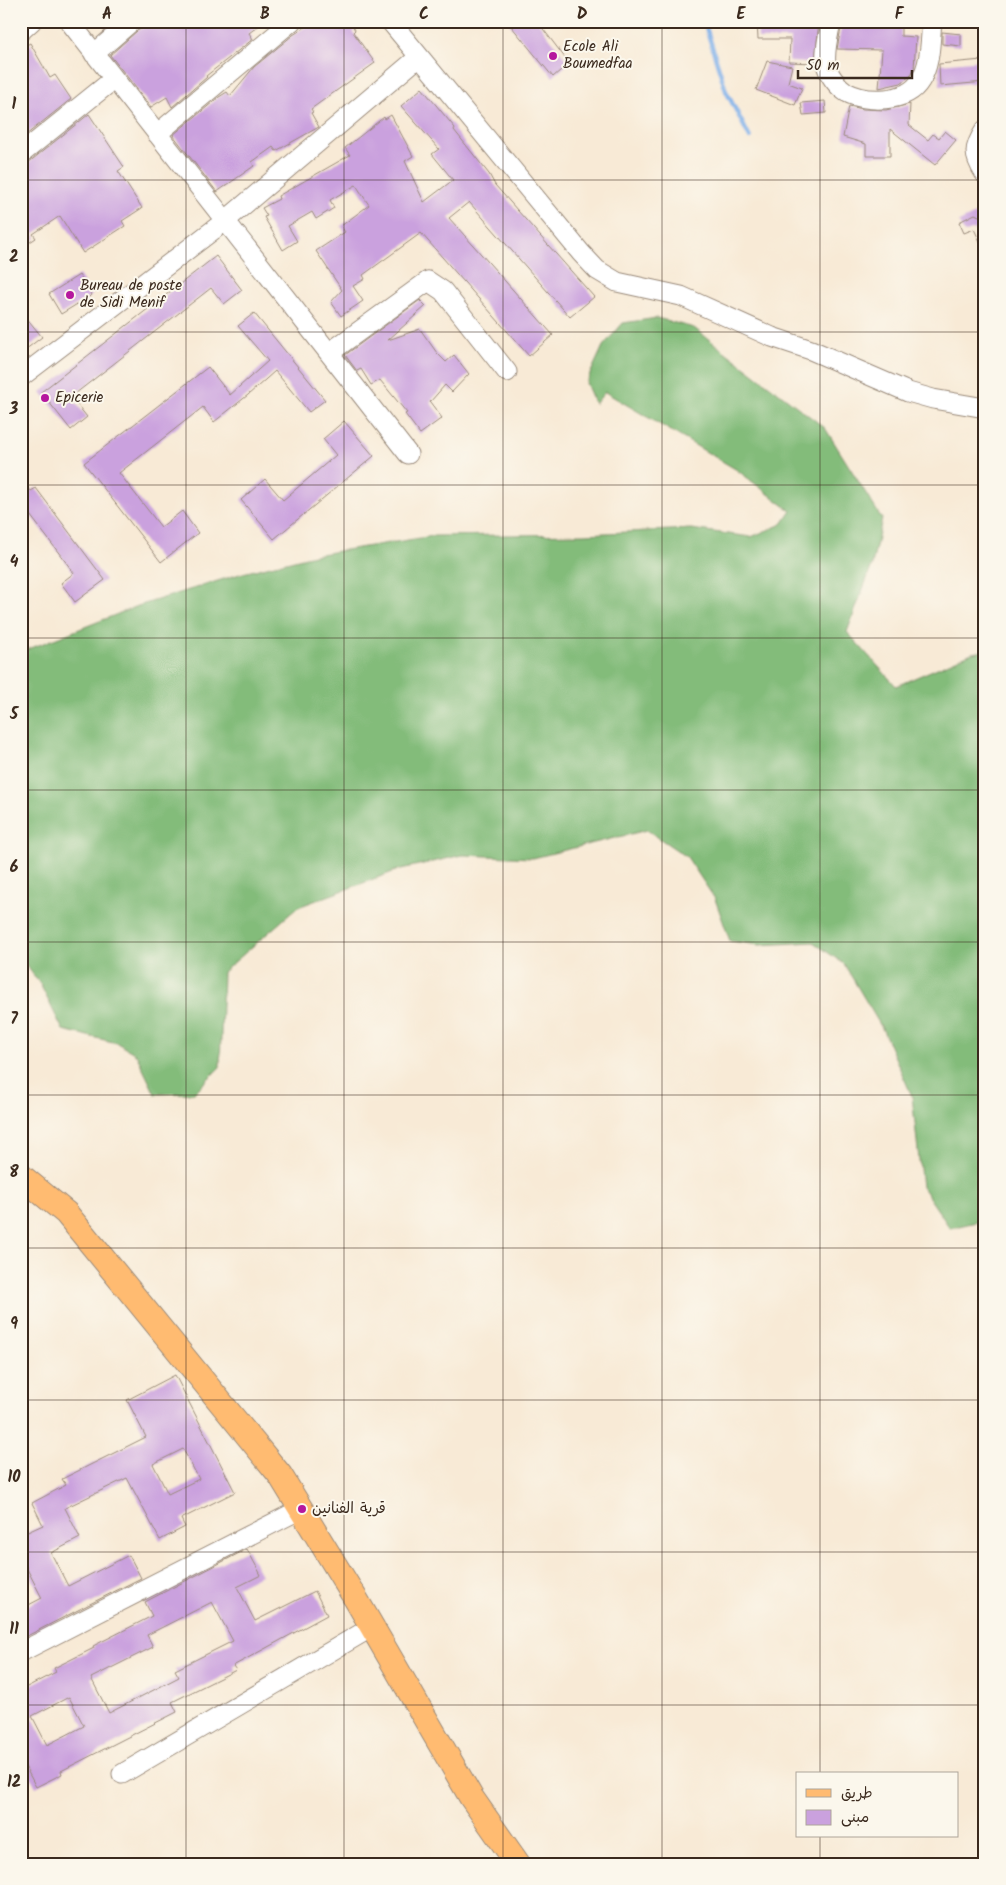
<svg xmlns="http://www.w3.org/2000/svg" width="1006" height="1885" viewBox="0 0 1006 1885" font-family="Kalam,'Playpen Sans Arabic',sans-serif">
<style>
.forest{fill:#83bc7a;stroke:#5f734c}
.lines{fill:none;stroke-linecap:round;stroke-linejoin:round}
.stream{stroke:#7dafe9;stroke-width:4.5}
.building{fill:#caa1de;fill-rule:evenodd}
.minor-casing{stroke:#9a8a7a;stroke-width:21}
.major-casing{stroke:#9a8a7a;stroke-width:26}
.minor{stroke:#fff;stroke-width:19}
.major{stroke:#ffbb71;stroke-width:24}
.grid{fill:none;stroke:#3b2a1e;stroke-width:1;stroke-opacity:0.55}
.poi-dot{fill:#b5179e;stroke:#fbf7ec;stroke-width:2}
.labels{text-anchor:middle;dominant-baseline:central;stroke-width:4;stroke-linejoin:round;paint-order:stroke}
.poi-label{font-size:15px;fill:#3b2a1e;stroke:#fbf7ec;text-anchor:start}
.neatline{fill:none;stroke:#3b2a1e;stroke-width:2}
.grid-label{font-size:16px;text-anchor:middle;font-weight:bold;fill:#3b2a1e}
</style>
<rect width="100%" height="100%" fill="#fbf7ec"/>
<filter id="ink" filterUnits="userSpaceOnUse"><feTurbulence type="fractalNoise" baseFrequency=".02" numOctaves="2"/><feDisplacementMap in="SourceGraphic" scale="10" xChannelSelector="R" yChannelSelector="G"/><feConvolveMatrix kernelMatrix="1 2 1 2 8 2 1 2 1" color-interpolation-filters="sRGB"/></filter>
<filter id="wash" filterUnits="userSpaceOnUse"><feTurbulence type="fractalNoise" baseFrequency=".0096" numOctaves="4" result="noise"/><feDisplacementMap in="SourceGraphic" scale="20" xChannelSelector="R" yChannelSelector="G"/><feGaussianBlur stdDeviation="1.12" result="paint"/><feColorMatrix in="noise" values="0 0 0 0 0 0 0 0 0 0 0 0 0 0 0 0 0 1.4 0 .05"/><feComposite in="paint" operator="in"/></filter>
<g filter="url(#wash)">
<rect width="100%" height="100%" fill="#f8ead6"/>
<path class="forest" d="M 657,318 L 694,328 L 825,428 L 882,519 L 872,565 L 847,632 L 896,686 L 972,653 L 985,651 L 985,1220 L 950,1228 L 922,1187 L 912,1096 L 882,1028 L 844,964 L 813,942 L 759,945 L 730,941 L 715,899 L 687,857 L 647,830 L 533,858 L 463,855 L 401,869 L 298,907 L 223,972 L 220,1067 L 194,1093 L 155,1094 L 136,1054 L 117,1043 L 63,1030 L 40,984 L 21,958 L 21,652 L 138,606 L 243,573 L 314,555 L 433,536 L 584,534 L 691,529 L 751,537 L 782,524 L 791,511 L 737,470 L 605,392 L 595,404 L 586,383 L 603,346 L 623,323 Z"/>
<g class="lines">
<path class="stream" d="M 704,21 L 726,91 L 750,138"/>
</g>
<g id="blocks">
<path class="building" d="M 143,21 L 265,21 L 249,33 L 253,39 L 206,76 L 207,77 L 172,107 L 167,97 L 151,107 L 110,55 L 137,31 L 146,26 Z
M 315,21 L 350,21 L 355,30 L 353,32 L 375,63 L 311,109 L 313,112 L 311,113 L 319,127 L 317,128 L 276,151 L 273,147 L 252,162 L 254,166 L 217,192 L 173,135 L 219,97 L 227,92 L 230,96 L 254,67 L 293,35 Z
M 507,21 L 537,21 L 569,63 L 553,77 Z
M 757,21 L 819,21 L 815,63 L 789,62 L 790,39 L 758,39 Z
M 842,23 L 901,24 L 901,36 L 916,37 L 914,69 L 911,75 L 901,83 L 879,88 L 882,50 L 837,49 Z
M 942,32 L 961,34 L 961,46 L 942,44 Z
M 30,43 L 50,78 L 55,75 L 71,99 L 21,139 L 21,48 Z
M 982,60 L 982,69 L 985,74 L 985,82 L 940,86 L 939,64 Z
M 767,61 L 792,66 L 788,83 L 802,88 L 795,105 L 756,90 Z
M 422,88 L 455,128 L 454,130 L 489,174 L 495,185 L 594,297 L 570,317 L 469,202 L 449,218 L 553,335 L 529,356 L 421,233 L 363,275 L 365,279 L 353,286 L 363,301 L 341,316 L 331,302 L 342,290 L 316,251 L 345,232 L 341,226 L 369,205 L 356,185 L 330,200 L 334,208 L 316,219 L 312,212 L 288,226 L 297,241 L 283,250 L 264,217 L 267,216 L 262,208 L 279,199 L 278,196 L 350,155 L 345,148 L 384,117 L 385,119 L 391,115 L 413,156 L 405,161 L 424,202 L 453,180 L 432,154 L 439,149 L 401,106 Z
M 825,101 L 826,113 L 803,115 L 801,103 Z
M 910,104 L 909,125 L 928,140 L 933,134 L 939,138 L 945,131 L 956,140 L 935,165 L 890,129 L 890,156 L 866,156 L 866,144 L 843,137 L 849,106 L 863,109 L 886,110 Z
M 89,114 L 124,167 L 118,171 L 142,208 L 122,221 L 125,226 L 83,253 L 60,216 L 33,234 L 36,238 L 21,248 L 21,165 L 28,163 Z
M 975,214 L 985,219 L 985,252 L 974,229 L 964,233 L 959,222 Z
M 216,256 L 242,290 L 224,304 L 211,288 L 71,397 L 87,417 L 71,430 L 41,392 Z
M 79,275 L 92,295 L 61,314 L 49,294 Z
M 420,300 L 426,306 L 388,340 L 420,329 L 437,353 L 446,362 L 454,355 L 469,374 L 452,392 L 445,385 L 430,402 L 442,418 L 420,434 L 405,414 L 407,413 L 380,380 L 371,385 L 361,369 L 357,371 L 345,355 Z
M 21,311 L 42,337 L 21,353 Z
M 254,313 L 325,400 L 309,412 L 275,371 L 248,395 L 214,422 L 203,407 L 119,473 L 161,527 L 182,511 L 198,533 L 161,562 L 84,463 L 208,367 L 230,395 L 268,361 L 238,326 Z
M 344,421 L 374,456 L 274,539 L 241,500 L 265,479 L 283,500 L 336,455 L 323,439 Z
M 21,479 L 31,491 L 36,488 L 105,580 L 75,602 L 61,583 L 74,573 L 21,503 Z
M 175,1375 L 235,1492 L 181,1519 L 185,1527 L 160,1540 L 127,1478 L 65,1508 L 80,1538 L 51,1553 L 68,1586 L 129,1555 L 141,1578 L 21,1639 L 21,1609 L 42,1598 L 25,1565 L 21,1567 L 21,1535 L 43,1525 L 32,1503 L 66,1485 L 62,1479 L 146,1437 L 127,1400 ZM 183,1449 L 199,1479 L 168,1494 L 153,1464 Z
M 247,1549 L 261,1575 L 237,1587 L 255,1621 L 315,1591 L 327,1615 L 233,1666 L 236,1670 L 172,1702 L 177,1712 L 61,1771 L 62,1774 L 36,1787 L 21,1759 L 21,1690 L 56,1672 L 54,1668 L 94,1648 L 93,1646 L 152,1616 L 145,1602 ZM 212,1602 L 233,1641 L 175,1670 L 179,1677 L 109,1713 L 91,1678 L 153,1647 L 147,1635 ZM 69,1697 L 84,1726 L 47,1745 L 32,1716 Z"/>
</g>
</g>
<g filter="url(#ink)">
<use href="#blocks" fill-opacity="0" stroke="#9a8a7a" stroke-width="1"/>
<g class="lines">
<defs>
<path id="minor" d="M 69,21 L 408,454
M 390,21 L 581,253 L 597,270 L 617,282 L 681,296 L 772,337 L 811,350 L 908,392 L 933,399 L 985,408
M 831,21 C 829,34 824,50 826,64 C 828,74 837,86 846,92 C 866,103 907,103 920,81 C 931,64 930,41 932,21
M 21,31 L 32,21
M 94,54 L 132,21
M 985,130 C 973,148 973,155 985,174
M 157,134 L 292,21
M 21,154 L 114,79
M 329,353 L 428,281 L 443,291 L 507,372
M 21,377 L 225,221 L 419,57
M 21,1652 L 301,1509
M 122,1774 L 372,1627"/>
<path id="major" d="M 21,1176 L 66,1213 L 280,1475 L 357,1601 L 471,1797 L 518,1864"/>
</defs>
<use href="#minor" class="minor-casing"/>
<use href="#major" class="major-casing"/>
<use href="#minor" class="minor"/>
<use href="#major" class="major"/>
</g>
</g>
<path class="grid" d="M 186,21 L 186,1864M 344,21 L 344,1864M 503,21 L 503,1864M 662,21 L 662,1864M 820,21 L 820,1774M 21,180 L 985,180M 21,332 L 985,332M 21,485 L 985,485M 21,638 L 985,638M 21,790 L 985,790M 21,942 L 985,942M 21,1095 L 985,1095M 21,1248 L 985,1248M 21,1400 L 985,1400M 21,1552 L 985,1552M 21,1705 L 985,1705M 820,1836 L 820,1864"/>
<g class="poi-dot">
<circle cx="553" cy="56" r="5"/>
<circle cx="70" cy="295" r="5"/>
<circle cx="45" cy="398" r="5"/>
<circle cx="302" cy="1509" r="5"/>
</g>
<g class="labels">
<g class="poi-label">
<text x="563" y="47">Ecole Ali<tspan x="563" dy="17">Boumedfaa</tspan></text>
<text x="80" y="286">Bureau de poste<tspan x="80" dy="17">de Sidi Menif</tspan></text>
<text x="55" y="398">Epicerie</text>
<text x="312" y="1509">قرية الفنانين</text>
</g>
</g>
<rect width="1006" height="1885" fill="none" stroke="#fbf7ec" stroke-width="55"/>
<rect x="796" y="1772" width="162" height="65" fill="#fbf7ec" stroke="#aea59a"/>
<rect x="806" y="1789" width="25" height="8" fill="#ffbb71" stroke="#aea59a"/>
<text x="841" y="1798" font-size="15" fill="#3b2a1e">طريق</text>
<rect x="806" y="1810" width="25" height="15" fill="#caa1de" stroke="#aea59a"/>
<text x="841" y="1822" font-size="15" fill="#3b2a1e">مبنى</text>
<path d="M798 70v8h114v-8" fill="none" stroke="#3b2a1e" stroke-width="2.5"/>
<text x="806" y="70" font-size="15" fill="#3b2a1e" stroke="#fbf7ec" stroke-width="4" paint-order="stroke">50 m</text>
<rect x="28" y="28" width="950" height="1830" class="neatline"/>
<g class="grid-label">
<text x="107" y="19">A</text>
<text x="265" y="19">B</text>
<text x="424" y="19">C</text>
<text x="582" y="19">D</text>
<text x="741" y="19">E</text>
<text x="899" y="19">F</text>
<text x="14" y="109">1</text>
<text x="14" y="262">2</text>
<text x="14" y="414">3</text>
<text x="14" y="567">4</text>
<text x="14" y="719">5</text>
<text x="14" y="872">6</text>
<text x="14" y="1024">7</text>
<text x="14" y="1177">8</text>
<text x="14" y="1329">9</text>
<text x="14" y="1482">10</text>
<text x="14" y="1634">11</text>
<text x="14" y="1787">12</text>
</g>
</svg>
